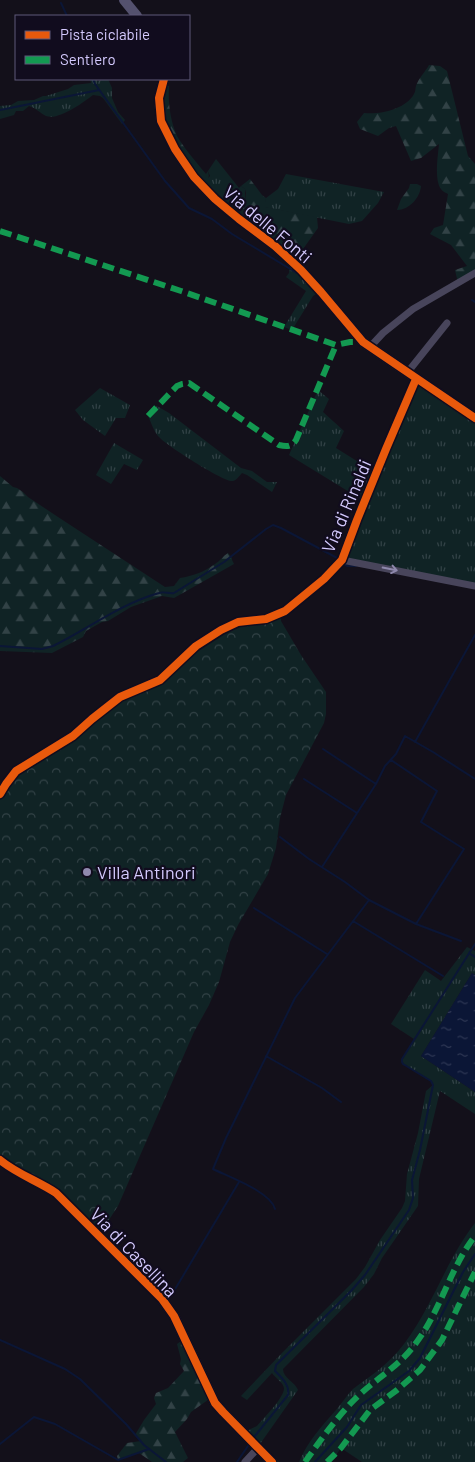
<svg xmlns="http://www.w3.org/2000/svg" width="475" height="1462" viewBox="0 0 475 1462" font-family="Barlow,sans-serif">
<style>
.grass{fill:url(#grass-tufts)}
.forest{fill:url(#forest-firs)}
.park{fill:url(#park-crowns)}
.water{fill:url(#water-ripples)}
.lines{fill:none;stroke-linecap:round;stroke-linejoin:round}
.stream{stroke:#0b1636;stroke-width:2}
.street{stroke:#48455b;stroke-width:7}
.secondary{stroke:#54516e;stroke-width:10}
.quiet{stroke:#139951;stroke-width:6;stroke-dasharray:12 6;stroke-linecap:butt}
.cycleway-casing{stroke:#110c1e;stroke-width:11}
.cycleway{stroke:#e8590c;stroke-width:8}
.oneway{stroke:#8e88ac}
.poi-dot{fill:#9089ae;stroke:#110c1e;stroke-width:2}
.labels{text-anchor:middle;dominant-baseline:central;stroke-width:4.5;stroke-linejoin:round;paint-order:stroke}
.street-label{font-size:18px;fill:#d4cafe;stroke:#110c1e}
.poi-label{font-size:18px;fill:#d4cafe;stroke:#110c1e;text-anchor:start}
</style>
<defs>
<pattern id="grass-tufts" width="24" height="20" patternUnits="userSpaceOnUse" patternTransform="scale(1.25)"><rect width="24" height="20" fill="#102325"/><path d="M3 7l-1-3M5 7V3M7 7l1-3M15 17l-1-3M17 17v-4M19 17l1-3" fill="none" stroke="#324246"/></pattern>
<pattern id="forest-firs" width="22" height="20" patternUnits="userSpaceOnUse" patternTransform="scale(1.25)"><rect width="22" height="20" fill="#102325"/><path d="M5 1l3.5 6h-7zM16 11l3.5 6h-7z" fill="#324246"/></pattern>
<pattern id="park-crowns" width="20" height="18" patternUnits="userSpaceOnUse" patternTransform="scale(1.25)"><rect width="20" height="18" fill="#102325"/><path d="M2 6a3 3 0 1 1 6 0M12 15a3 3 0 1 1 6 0" fill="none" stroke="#324246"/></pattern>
<pattern id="water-ripples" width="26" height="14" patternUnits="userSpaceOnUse" patternTransform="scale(1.25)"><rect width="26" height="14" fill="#0b1636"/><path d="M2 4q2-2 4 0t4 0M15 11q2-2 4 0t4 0" fill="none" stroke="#2e3754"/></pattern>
</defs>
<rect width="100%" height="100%" fill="#13101a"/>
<path class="grass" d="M 90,79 L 96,79 L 97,81 L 108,79 L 112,88 L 112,98 L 118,112 L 125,120 L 122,124 L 103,98 L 100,96 L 93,95 C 84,102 58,121 46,116 C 40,113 36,108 29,106 L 23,111 L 16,111 L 14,115 L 0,119 L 0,106 L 11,105 L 18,101 L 34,100 L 43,96 L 46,96 L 68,89 L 74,85 L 91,83 Z
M 216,159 L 239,188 L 241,186 L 245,189 L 246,225 L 202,185 L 210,176 L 208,171 Z
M 286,174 L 384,192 L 378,203 L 362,221 L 349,224 L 264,207 L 266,198 L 278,189 Z
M 290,259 L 321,291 L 313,296 L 292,330 L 284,327 L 306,291 L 286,277 L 289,273 Z
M 416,379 L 475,418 L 475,587 L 342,560 L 364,501 L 289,455 L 318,390 L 329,399 L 323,412 L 344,431 L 336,448 L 376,473 Z
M 100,388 L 130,405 L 125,418 L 116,418 L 105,436 L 83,420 L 75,410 Z
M 157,406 L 169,413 L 241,468 L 252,471 L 267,482 L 277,482 L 272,492 L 247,475 L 242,473 C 239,476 237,480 233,481 C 225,483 166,445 159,437 C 154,432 151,422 148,416 Z
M 114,443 L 143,460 L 137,470 L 124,464 L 111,484 L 96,475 Z
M 467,947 L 475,951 L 475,975 L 472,973 L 421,1056 L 475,1092 L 475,1114 L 440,1091 L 419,1179 L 418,1206 L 382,1258 L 374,1274 L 364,1287 L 283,1369 C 283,1378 295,1382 298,1390 L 260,1444 L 279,1462 L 272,1462 L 244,1433 C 248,1429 252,1429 257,1426 C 263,1419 285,1397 284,1388 C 283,1382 275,1378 272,1373 L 247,1400 L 241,1396 L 281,1354 L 356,1279 L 365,1267 L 380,1240 L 402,1208 L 405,1201 L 407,1174 L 418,1133 L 426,1091 L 433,1085 L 431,1081 L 403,1064 L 402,1062 L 403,1059 L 414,1039 L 391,1024 L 425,970 L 441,981 Z
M 475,1223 L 475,1462 L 362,1462 L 341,1448 L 331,1462 L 299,1462 C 307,1442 322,1426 336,1410 C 342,1403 347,1395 353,1389 C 373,1374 389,1364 404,1344 C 433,1306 446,1260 475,1223 Z"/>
<path class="forest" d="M 429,65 L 440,66 L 447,71 L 468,156 L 475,164 L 475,273 L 458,283 L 455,270 L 467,266 L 451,245 L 430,234 L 434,228 L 443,225 L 448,194 C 446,193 442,191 441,189 C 434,180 438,155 439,144 L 421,158 L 411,161 L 396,126 L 389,128 L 378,136 L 360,129 L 357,122 L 364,113 C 380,115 406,109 414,94 C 416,90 415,90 416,86 C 418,79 425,72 429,65 Z
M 162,84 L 169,86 C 168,103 170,120 177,136 C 183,147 197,163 206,174 L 208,171 C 210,178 208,181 202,185 L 161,121 Z
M 250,179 L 262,195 L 266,198 L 265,207 L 317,217 L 318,228 L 293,263 L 246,225 L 245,203 L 246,193 L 245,189 L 241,186 Z
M 410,184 L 417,184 L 421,186 C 420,198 409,210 397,210 L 401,199 L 409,188 Z
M 0,476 L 13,487 L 17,488 L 23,492 L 28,497 L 58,517 L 165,587 L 174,586 L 180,578 C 193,576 204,572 215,564 C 220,561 223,556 228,553 L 232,558 L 232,560 L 234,564 L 174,598 L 162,596 L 131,607 L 108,621 L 102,622 L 86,631 L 83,637 L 52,653 L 0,651 Z
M 184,1339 L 212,1397 L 191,1412 L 187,1419 L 175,1432 L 188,1458 L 183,1462 L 152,1462 L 139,1453 L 118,1460 L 117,1456 L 127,1443 L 141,1441 L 135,1435 L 144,1420 L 156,1404 L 154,1398 L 156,1393 L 168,1388 L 184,1371 L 180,1364 L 181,1359 L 177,1344 Z"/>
<path class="park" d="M 281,613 L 281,621 L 301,655 L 326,692 L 326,714 L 324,723 L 286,795 L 280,818 L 276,848 L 268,874 L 238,925 L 230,942 L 219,982 L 209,1005 L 194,1032 L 118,1206 L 101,1232 L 70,1207 L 0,1160 L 0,794 L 16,771 L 73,736 L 120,697 L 150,685 L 221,630 Z"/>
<path class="water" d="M 472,973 L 475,975 L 475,1092 L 421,1056 Z"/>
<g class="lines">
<path class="stream" d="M 61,3 L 67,16
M 93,79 L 95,84 L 165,181 L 189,208 L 212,219 L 232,234 L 297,273
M 0,110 L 99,90
M 472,300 L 475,302
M 342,563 L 347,566 L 356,566
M 0,646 L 42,649 L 53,646 C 88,629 120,604 159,593 C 164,591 169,594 174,593 L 224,562 L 266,529 L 273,525 L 281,528 L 339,559
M 415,742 L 475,635
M 323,749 L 376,784
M 391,760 L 437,791 L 421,822 L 464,849 L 416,924
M 304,779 L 357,813
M 280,837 L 309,859 L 345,882 L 369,900 L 416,924 L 461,941
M 322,867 L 376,784 L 385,766 L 396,754 L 405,736 L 433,752 L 475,779
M 254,908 L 327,954
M 353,921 L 443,976
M 469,953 L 475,957
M 266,1056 L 322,1088 L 341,1102
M 275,1209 C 271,1192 229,1177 213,1169 L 226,1138 L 295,998 L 369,900
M 171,1296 L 239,1182
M 0,1340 L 65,1369 L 80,1379 L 126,1424 L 144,1445 L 166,1462
M 254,1437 L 288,1395 C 290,1385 282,1378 275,1371 L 276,1365 L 351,1291 L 365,1275 L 409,1210 L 413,1198 L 412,1180 L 420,1150 L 433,1085 L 431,1081 L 403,1064 L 402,1062 L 402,1059 L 475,944
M 0,1444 L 34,1417 L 55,1424 L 118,1460 L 149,1449
M 237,1462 L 250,1443
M 315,1462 L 347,1427 L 361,1405 L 409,1371 L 420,1358 L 463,1272 L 475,1254"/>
<path class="street" d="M 370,347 L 383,333 L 413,309 L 475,273
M 407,373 L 447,323
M 342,560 L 475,586
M 0,794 L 6,784 L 16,771 L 73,736 L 92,719 L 120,697 L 160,680 L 196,646 L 221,630 L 238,622 L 266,619 L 285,611 L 324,579 L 342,560 L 357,520 L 386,449 L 416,379
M 245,1462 L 258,1448"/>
<path class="secondary" d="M 124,0 L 137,16
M 164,79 L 159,98 L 161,121 L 175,149 L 194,177 L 215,199 L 239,219 L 275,246 L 301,270 L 321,292 L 363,342 L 475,418
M 0,1160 C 17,1174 38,1181 56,1193 L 162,1299 L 174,1316 L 215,1403 L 223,1412 L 272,1462"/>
<path class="quiet" d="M 0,231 L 181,291 L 336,345 L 350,342 L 363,342
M 148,416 L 177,386 L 182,384 L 189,383 L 279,445 C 287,447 291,447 296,440 L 336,345
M 305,1462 C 319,1442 335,1420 352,1402 C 372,1381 399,1367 416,1343 C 441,1310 450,1268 475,1236
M 327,1462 L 341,1448 L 370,1410 L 397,1390 L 420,1370 L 442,1340 L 475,1272"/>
<defs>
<path id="cycleway" d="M 164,79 L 159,98 L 161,121 L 175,149 L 194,177 L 215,199 L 239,219 L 275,246 L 301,270 L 321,292 L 363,342 L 475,418
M 0,794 L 6,784 L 16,771 L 73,736 L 92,719 L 120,697 L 160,680 L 196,646 L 221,630 L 238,622 L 266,619 L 285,611 L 324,579 L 342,560 L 357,520 L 386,449 L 416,379
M 0,1160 C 17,1174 38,1181 56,1193 L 162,1299 L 174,1316 L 215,1403 L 223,1412 L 272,1462"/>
</defs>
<use href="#cycleway" class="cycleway-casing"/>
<use href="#cycleway" class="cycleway"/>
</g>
<defs><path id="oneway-shaft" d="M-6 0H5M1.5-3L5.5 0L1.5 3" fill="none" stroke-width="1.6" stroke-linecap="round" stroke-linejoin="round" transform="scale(1.25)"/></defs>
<use class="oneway" href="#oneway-shaft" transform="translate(390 569) rotate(11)"/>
<circle class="poi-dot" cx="87" cy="872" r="5"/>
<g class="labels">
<g class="street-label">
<text transform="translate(268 224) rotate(40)">Via delle Fonti</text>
<text transform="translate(346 506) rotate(-67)">Via di Rinaldi</text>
<text transform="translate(134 1252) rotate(46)">Via di Casellina</text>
</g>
<g class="poi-label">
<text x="97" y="872">Villa Antinori</text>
</g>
</g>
<rect x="15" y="15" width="175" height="65" fill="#110c1e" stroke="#5f5878"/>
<rect x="25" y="31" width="25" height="8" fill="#e8590c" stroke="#5f5878"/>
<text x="60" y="40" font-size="15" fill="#d4cafe">Pista ciclabile</text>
<rect x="25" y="56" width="25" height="8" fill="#139951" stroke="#5f5878"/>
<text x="60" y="65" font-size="15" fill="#d4cafe">Sentiero</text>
</svg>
